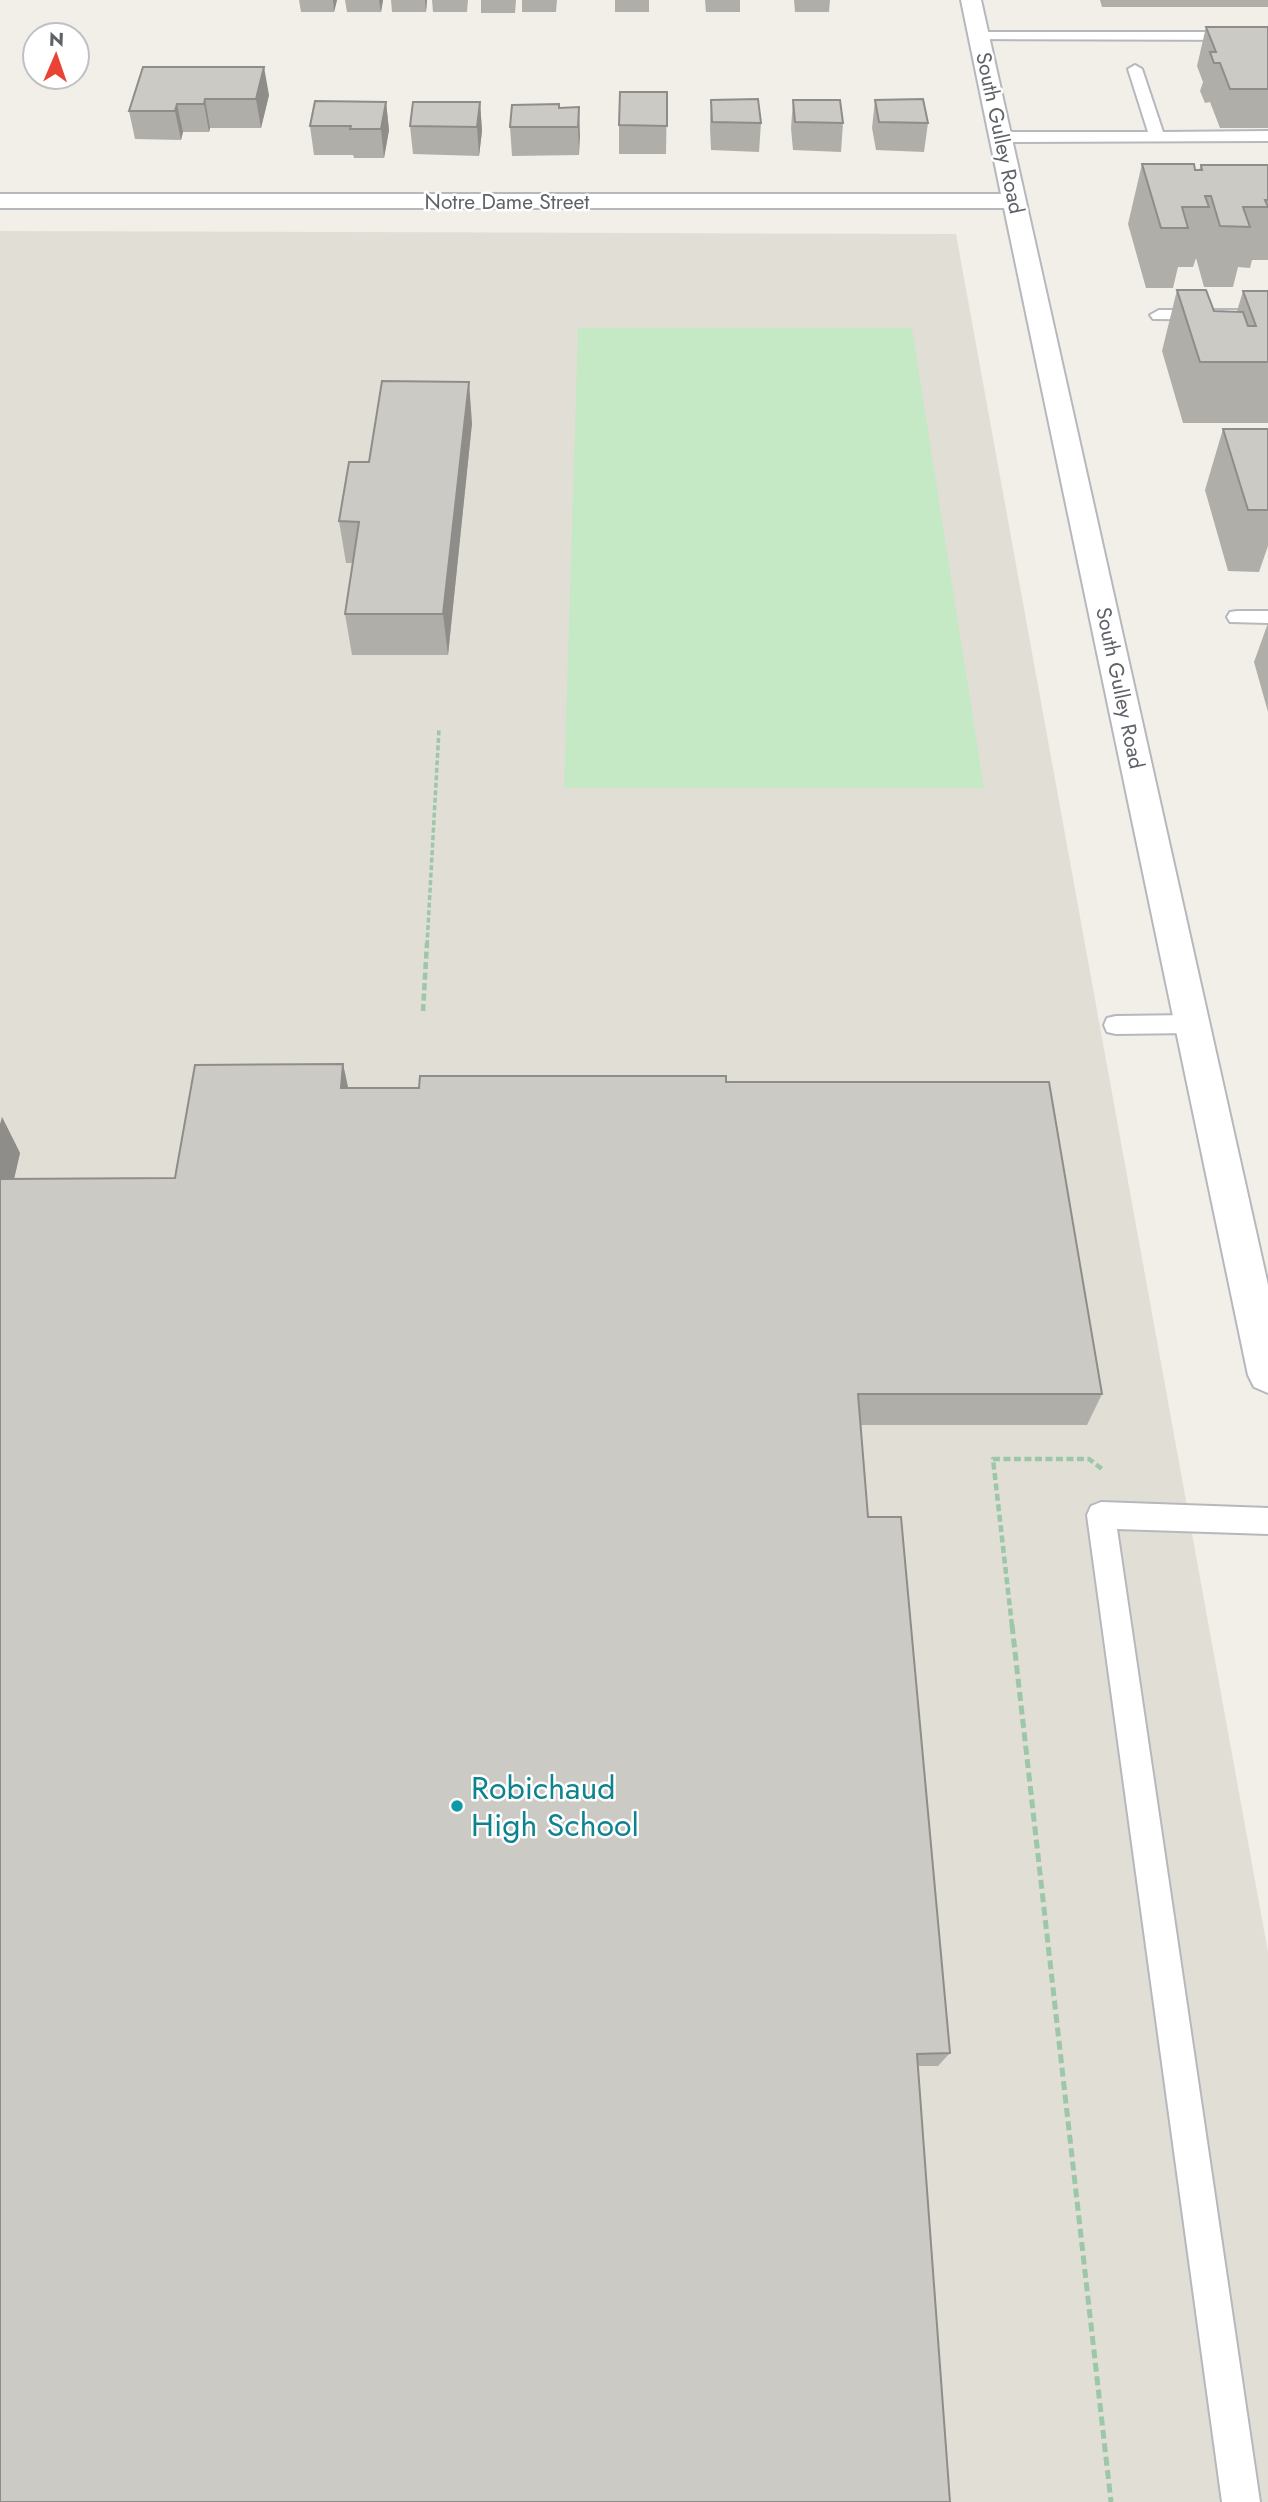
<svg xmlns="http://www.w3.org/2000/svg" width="1268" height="2502" viewBox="0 0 1268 2502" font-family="Jost,sans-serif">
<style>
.education{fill:#e1ded6}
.green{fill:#c5e8c5}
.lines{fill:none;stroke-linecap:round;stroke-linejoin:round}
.service-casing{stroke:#b5b8bc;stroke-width:4}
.minor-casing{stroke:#b5b8bc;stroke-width:4}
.path-far2{stroke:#9cc7a9;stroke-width:3.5;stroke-dasharray:5 2.5;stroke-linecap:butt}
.path-far1{stroke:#9cc7a9;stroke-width:4.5;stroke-dasharray:7 3.5;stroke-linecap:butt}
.path{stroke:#9cc7a9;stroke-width:5;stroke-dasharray:9 4.5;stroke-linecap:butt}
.service{fill:#fff;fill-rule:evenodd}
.minor{fill:#fff;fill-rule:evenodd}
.wall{fill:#afaea9}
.shaded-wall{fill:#8f8d8a}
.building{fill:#cccac5;stroke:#8f8d8a;stroke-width:2}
.culture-dot{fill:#0f9aa8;stroke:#fff;stroke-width:2.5}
.labels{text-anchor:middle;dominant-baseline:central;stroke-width:5;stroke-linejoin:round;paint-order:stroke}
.far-street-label{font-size:21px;fill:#5f6368;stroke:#fff}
.near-culture-label{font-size:32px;fill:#0d838f;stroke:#fff;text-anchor:start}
</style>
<rect width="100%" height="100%" fill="#f1efe8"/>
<path class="education" d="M 0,231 L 956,234 L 1268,1952 L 1268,2502 L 0,2502 Z"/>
<path class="green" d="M 578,328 L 912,328 L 984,788 L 564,788 Z"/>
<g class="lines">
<defs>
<path id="service" d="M 979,32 L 1268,32 L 1268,40 L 974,39 L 972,36 Z
M 1135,65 L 1142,69 L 1163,132 L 1268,131 L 1268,141 L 1001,142 L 993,137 L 1001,132 L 1148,132 L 1128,69 Z
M 1159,310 L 1268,310 L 1268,320 L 1153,319 L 1150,315 Z
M 1237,611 L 1268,611 L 1268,623 L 1230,622 L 1227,617 L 1230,612 Z
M 1192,1015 L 1201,1017 L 1204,1024 L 1201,1031 L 1192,1033 L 1116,1034 L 1107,1032 L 1104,1025 L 1107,1018 L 1116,1016 Z
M 1101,1502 L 1268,1508 L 1268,1534 L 1117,1529 L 1260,2502 L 1222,2502 L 1087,1515 L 1091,1506 Z"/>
<path id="minor" d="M 961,0 L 981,0 L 1268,1285 L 1268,1393 L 1254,1387 L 1248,1375 L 1004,208 L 0,208 L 0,194 L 1001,194 Z"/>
</defs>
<use href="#service" class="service-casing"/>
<use href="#minor" class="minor-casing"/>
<path class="path-far2" d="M 427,945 L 439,729"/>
<path class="path-far1" d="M 423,1011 L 427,943
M 1012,1626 L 993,1459 L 1089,1459 L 1102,1469"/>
<path class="path" d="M 1012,1625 L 1111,2502"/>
<use href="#service" class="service"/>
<use href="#minor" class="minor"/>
</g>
<path class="wall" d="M 299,0 L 337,0 L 334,12 L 301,12 Z
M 345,0 L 383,0 L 381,12 L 347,12 Z
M 391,0 L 427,0 L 426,12 L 392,12 Z
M 432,0 L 468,0 L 467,12 L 433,12 Z
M 481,0 L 516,0 L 515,13 L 481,13 Z
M 522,0 L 557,0 L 556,12 L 522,12 Z
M 615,0 L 649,0 L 649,12 L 615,12 Z
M 705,0 L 740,0 L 740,12 L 706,12 Z
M 794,0 L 830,0 L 829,12 L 795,12 Z
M 1100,0 L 1268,0 L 1268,7 L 1102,7 Z
M 1206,27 L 1268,27 L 1268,128 L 1220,128 L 1210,102 L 1205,103 L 1200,91 L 1203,82 L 1197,66 Z
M 143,67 L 269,95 L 261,128 L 210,128 L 209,132 L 183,132 L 181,140 L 135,139 L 129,111 Z
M 667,92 L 666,154 L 619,154 L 619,125 Z
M 711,100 L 761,123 L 759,152 L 711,150 L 710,128 Z
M 793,100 L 843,123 L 841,152 L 793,150 L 791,128 Z
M 875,100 L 928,123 L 924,152 L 876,150 L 872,128 Z
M 386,102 L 389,130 L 384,158 L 354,158 L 353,155 L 314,155 L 310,126 Z
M 480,102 L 482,131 L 479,156 L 413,154 L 410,126 Z
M 579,107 L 579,155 L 512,156 L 510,127 L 559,108 Z
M 1142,164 L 1199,170 L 1201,165 L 1268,165 L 1268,260 L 1252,260 L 1250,268 L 1238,267 L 1233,287 L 1204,287 L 1196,258 L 1193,267 L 1178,267 L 1173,288 L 1146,288 L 1128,224 Z
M 1177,290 L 1214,311 L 1237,311 L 1243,291 L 1268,291 L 1268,423 L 1183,423 L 1162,351 Z
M 472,423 L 448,655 L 352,655 L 345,614 L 353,563 L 346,563 L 339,521 L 369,462 Z
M 1223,429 L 1268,429 L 1268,546 L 1259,572 L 1228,571 L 1205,490 Z
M 1268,623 L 1268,712 L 1254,662 Z
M 343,1064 L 348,1088 L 419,1088 L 726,1082 L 1102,1394 L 1087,1425 L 860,1425 L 868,1517 L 950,2053 L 938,2066 L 918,2066 L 0,2502 L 2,1117 L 20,1153 L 14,1179 L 175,1178 Z"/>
<path class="shaded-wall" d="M 333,0 L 337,0 L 334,12 Z
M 379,0 L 383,0 L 381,12 Z
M 425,0 L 427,0 L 426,12 Z
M 264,67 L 269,95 L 261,128 L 256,99 Z
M 205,99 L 210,128 L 209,132 L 204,104 Z
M 386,102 L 389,130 L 384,158 L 381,129 Z
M 480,102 L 482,131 L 479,156 L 477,127 Z
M 177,104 L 183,132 L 181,140 L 175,111 Z
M 579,107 L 580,136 L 579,155 L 578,127 Z
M 469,382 L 472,423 L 448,655 L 443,614 Z
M 343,1064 L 351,1101 L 341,1088 Z
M 2,1117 L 20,1153 L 6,1214 L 0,1203 L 0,1124 Z"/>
<path class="building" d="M 1206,27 L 1268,27 L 1268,89 L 1230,89 L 1220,63 L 1214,63 L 1210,52 L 1216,52 Z
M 143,67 L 264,67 L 256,99 L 205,99 L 204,104 L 177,104 L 175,111 L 129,111 Z
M 620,92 L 667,92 L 667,126 L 619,125 Z
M 758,99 L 761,123 L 712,122 L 711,100 Z
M 923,99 L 928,123 L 879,122 L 875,100 Z
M 793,100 L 840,100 L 843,123 L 795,122 Z
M 315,101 L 386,102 L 381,129 L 350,129 L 351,126 L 310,126 Z
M 413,102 L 480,102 L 477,127 L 410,126 Z
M 559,104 L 559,108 L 579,107 L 578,127 L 510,127 L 512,105 Z
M 1142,164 L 1194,164 L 1195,170 L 1202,170 L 1201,165 L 1268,165 L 1268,200 L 1265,200 L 1268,207 L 1243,207 L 1250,227 L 1220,226 L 1211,196 L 1205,196 L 1209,207 L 1182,207 L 1188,228 L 1161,228 Z
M 1177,290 L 1206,290 L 1214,311 L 1243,312 L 1248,326 L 1256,326 L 1243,291 L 1268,291 L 1268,362 L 1200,362 Z
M 382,381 L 469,382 L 443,614 L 345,614 L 359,522 L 339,521 L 349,462 L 369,462 Z
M 1223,429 L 1268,429 L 1268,510 L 1248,510 Z
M 343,1064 L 341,1088 L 419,1088 L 420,1076 L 726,1076 L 726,1082 L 1049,1082 L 1102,1394 L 858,1394 L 868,1517 L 901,1517 L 950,2053 L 917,2054 L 950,2502 L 0,2502 L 0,1179 L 175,1178 L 195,1065 Z"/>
<circle class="culture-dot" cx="457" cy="1806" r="7"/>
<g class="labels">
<g class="far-street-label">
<text transform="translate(1000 133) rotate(78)">South Gulley Road</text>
<text x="507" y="202">Notre Dame Street</text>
<text transform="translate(1120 688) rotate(78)">South Gulley Road</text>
</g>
<g class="near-culture-label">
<text x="471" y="1788">Robichaud<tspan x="471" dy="37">High School</tspan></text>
</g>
</g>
<g transform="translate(56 56) rotate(2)"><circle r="33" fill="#ffffff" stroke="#bfc1c3" stroke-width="2"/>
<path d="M0-5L12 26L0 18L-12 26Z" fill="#ea4335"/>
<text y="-10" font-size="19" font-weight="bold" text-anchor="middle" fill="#5f6368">N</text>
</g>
</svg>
